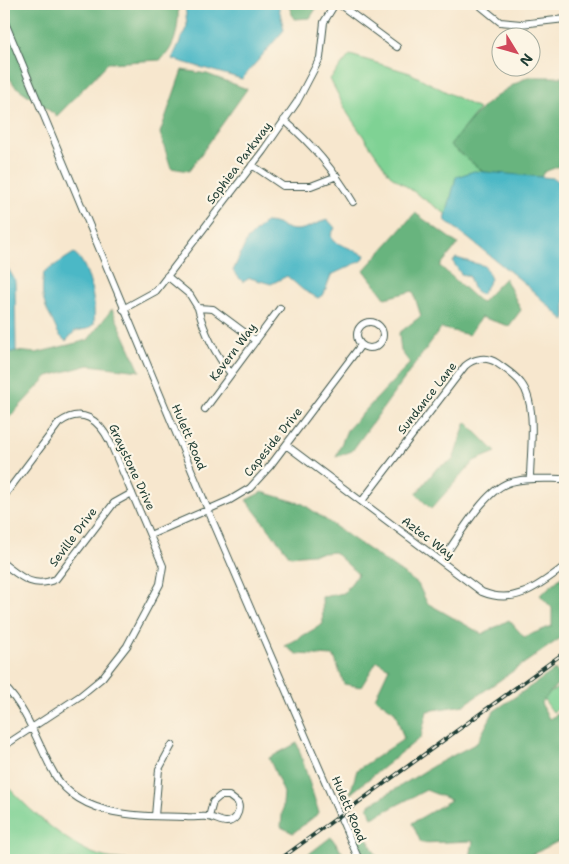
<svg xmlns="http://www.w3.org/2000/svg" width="569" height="864" viewBox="0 0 569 864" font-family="'Shantell Sans',sans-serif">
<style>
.green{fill:#7fd294;stroke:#4f8864}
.forest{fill:#67b47e;stroke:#437859}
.water{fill:#4bb8c6;stroke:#357a7d}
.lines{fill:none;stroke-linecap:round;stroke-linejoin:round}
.street-casing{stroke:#3f564b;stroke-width:8}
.street{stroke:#fff;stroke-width:6}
.rail-casing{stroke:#1f3d34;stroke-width:4}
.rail{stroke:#fcf5e5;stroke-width:2;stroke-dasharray:5.5;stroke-linecap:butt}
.labels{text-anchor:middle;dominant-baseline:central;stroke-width:4.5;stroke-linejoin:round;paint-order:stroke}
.street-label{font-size:12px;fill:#1f3d34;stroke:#fcf5e5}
</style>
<rect width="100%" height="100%" fill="#fcf5e5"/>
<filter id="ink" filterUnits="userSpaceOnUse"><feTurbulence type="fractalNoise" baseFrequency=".02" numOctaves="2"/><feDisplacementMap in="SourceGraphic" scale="10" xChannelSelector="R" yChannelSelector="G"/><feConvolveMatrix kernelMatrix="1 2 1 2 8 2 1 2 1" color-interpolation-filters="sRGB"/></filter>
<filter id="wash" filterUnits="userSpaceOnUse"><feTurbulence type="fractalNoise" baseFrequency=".0096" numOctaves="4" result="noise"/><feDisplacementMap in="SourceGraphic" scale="20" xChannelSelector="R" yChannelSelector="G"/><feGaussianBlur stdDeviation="1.12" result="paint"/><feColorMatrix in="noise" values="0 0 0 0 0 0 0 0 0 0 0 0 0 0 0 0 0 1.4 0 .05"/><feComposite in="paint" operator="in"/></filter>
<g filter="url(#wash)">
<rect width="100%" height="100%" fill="#f7e7ce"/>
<path class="green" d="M 350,55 L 410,73 L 479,109 L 450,145 L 487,175 L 453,219 L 390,175 L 348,114 L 330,79 Z
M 565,683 L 565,704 L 553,712 L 543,698 Z
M 10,789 C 31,812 74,850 104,857 C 111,859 119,859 127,860 L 4,860 L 4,793 Z"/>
<path class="forest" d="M 4,4 L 178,4 C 179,23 177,48 160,60 L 108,63 L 57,116 L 15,86 L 4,70 Z
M 288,4 L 319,4 L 310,18 L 294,19 Z
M 182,70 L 207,74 L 247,89 L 189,171 L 171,168 L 160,133 Z
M 528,77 L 565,77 L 565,164 L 544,172 L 524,204 L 450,145 C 476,113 490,96 528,77 Z
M 415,213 L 458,244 L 440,266 L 481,303 L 505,278 L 521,310 L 509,326 L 481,317 L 469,335 L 441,328 L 352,451 L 336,457 L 347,430 L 410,363 L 401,351 L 399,333 L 421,316 L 413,291 L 385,298 L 364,270 Z
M 112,309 L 140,371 L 89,365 L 48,376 L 4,423 L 4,354 L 16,351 L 36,353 L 88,340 Z
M 466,422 L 496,452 L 474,461 L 431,509 L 416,494 L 437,468 L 453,460 Z
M 262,492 L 303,504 L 418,584 L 427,603 L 482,634 L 509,620 L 524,637 L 552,626 L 552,608 L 540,595 L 565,574 L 565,635 L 464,705 L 427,711 L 421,737 L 350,794 L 357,770 L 404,739 L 395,712 L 375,698 L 389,668 L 377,661 L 361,687 L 344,684 L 334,656 L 297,654 L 285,646 L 323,624 L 322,597 L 344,593 L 358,574 L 334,552 L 290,556 L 246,500 Z
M 555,670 L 561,680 L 541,703 L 549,719 L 565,710 L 565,838 L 521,860 L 470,858 L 473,841 L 421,843 L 412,823 L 451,800 L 426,790 L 372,818 L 368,806 L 433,766 L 477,743 L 494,711 Z
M 297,743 L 319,813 L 293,833 L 281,827 L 284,793 L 269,758 Z
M 360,825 L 376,855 L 374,860 L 364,860 L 351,826 Z
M 331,837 L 348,860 L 301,860 Z"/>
<path class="water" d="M 185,4 L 278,4 L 284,30 L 242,79 L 172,59 L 187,26 Z
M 474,171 L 553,178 L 565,185 L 565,321 L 523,282 L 445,220 L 456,177 Z
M 328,220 L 335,228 L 331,235 L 333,241 L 365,255 L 363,260 L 331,275 L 324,294 L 318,298 L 303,290 L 287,276 L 271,284 L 250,278 L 243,282 L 233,271 L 247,240 L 265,222 C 280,222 284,230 296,230 C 307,230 317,222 328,220 Z
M 74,253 C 90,264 96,305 94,324 L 87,329 L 75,331 L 66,341 C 58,336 57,330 53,322 C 42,301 41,295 44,272 Z
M 456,258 L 485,266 L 491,279 L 481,295 L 473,288 L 469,276 L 461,274 L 453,262 Z
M 4,262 L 15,280 L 16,351 L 4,354 Z"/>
</g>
<g filter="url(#ink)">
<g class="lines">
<defs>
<path id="street" d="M 339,4 L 397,47
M 478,4 L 500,22 L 521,24 L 565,19
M 4,20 L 211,517 L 359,860
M 284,120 C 312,144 334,170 353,202
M 252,165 L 283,186 L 311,186 L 337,176
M 167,276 L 190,295 L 198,308 L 213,309 L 256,341
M 198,308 C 204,332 216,355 231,374
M 123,309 L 156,291 L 263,151 L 297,102 L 320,58 L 324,22 L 335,4
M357 335a13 13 0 1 1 26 0a13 13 0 1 1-26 0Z
M 205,409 L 280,308
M 286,445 L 482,592 C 516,606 539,585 565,566
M 4,496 L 59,423 C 82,406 99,420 110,442 L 163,566 L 160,584 L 127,646 L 102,678 L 80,696 L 4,746
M 362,501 L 465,366 C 474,358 487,356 497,363 C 505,369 515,375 521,383 C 538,404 530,452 530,479
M 150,535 L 230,500 L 250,488 L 270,466 L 361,345
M 441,561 C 457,540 485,488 511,482 C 529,477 547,479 565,479
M 4,564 C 21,577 33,589 56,579 L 114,503 L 132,493
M 4,686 C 26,708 37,741 51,768 C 75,818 138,816 186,817 C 193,818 202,816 208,817 C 218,818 227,828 236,817 C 239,812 240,808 238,803 L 229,796 L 220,796 L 213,802 L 209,817
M 155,816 L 159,769 L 172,745"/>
</defs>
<use href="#street" class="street-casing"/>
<use href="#street" class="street"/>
<defs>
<path id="rail" d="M 279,860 L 565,652"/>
</defs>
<use href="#rail" class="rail-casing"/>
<use href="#rail" class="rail"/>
</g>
</g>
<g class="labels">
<g class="street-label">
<text transform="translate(239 163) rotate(-53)">Sophiea Parkway</text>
<text transform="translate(233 352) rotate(-53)">Kevern Way</text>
<text transform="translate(427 398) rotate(-52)">Sundance Lane</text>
<text transform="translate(189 437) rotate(67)">Hulett Road</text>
<text transform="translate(273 442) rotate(-51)">Capeside Drive</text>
<text transform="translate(132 467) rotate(65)">Graystone Drive</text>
<text transform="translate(73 537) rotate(-53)">Seville Drive</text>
<text transform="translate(428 538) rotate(37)">Aztec Way</text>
<text transform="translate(349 809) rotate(67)">Hulett Road</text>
</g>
</g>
<rect width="569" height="864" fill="none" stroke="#fcf5e5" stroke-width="20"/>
<g transform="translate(516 52) rotate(127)"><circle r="24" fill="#fcf5e5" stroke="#a4ab9e"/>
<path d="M0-4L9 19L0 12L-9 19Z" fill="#d1495b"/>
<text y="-8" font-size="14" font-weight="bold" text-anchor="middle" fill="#1f3d34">N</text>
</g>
</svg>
